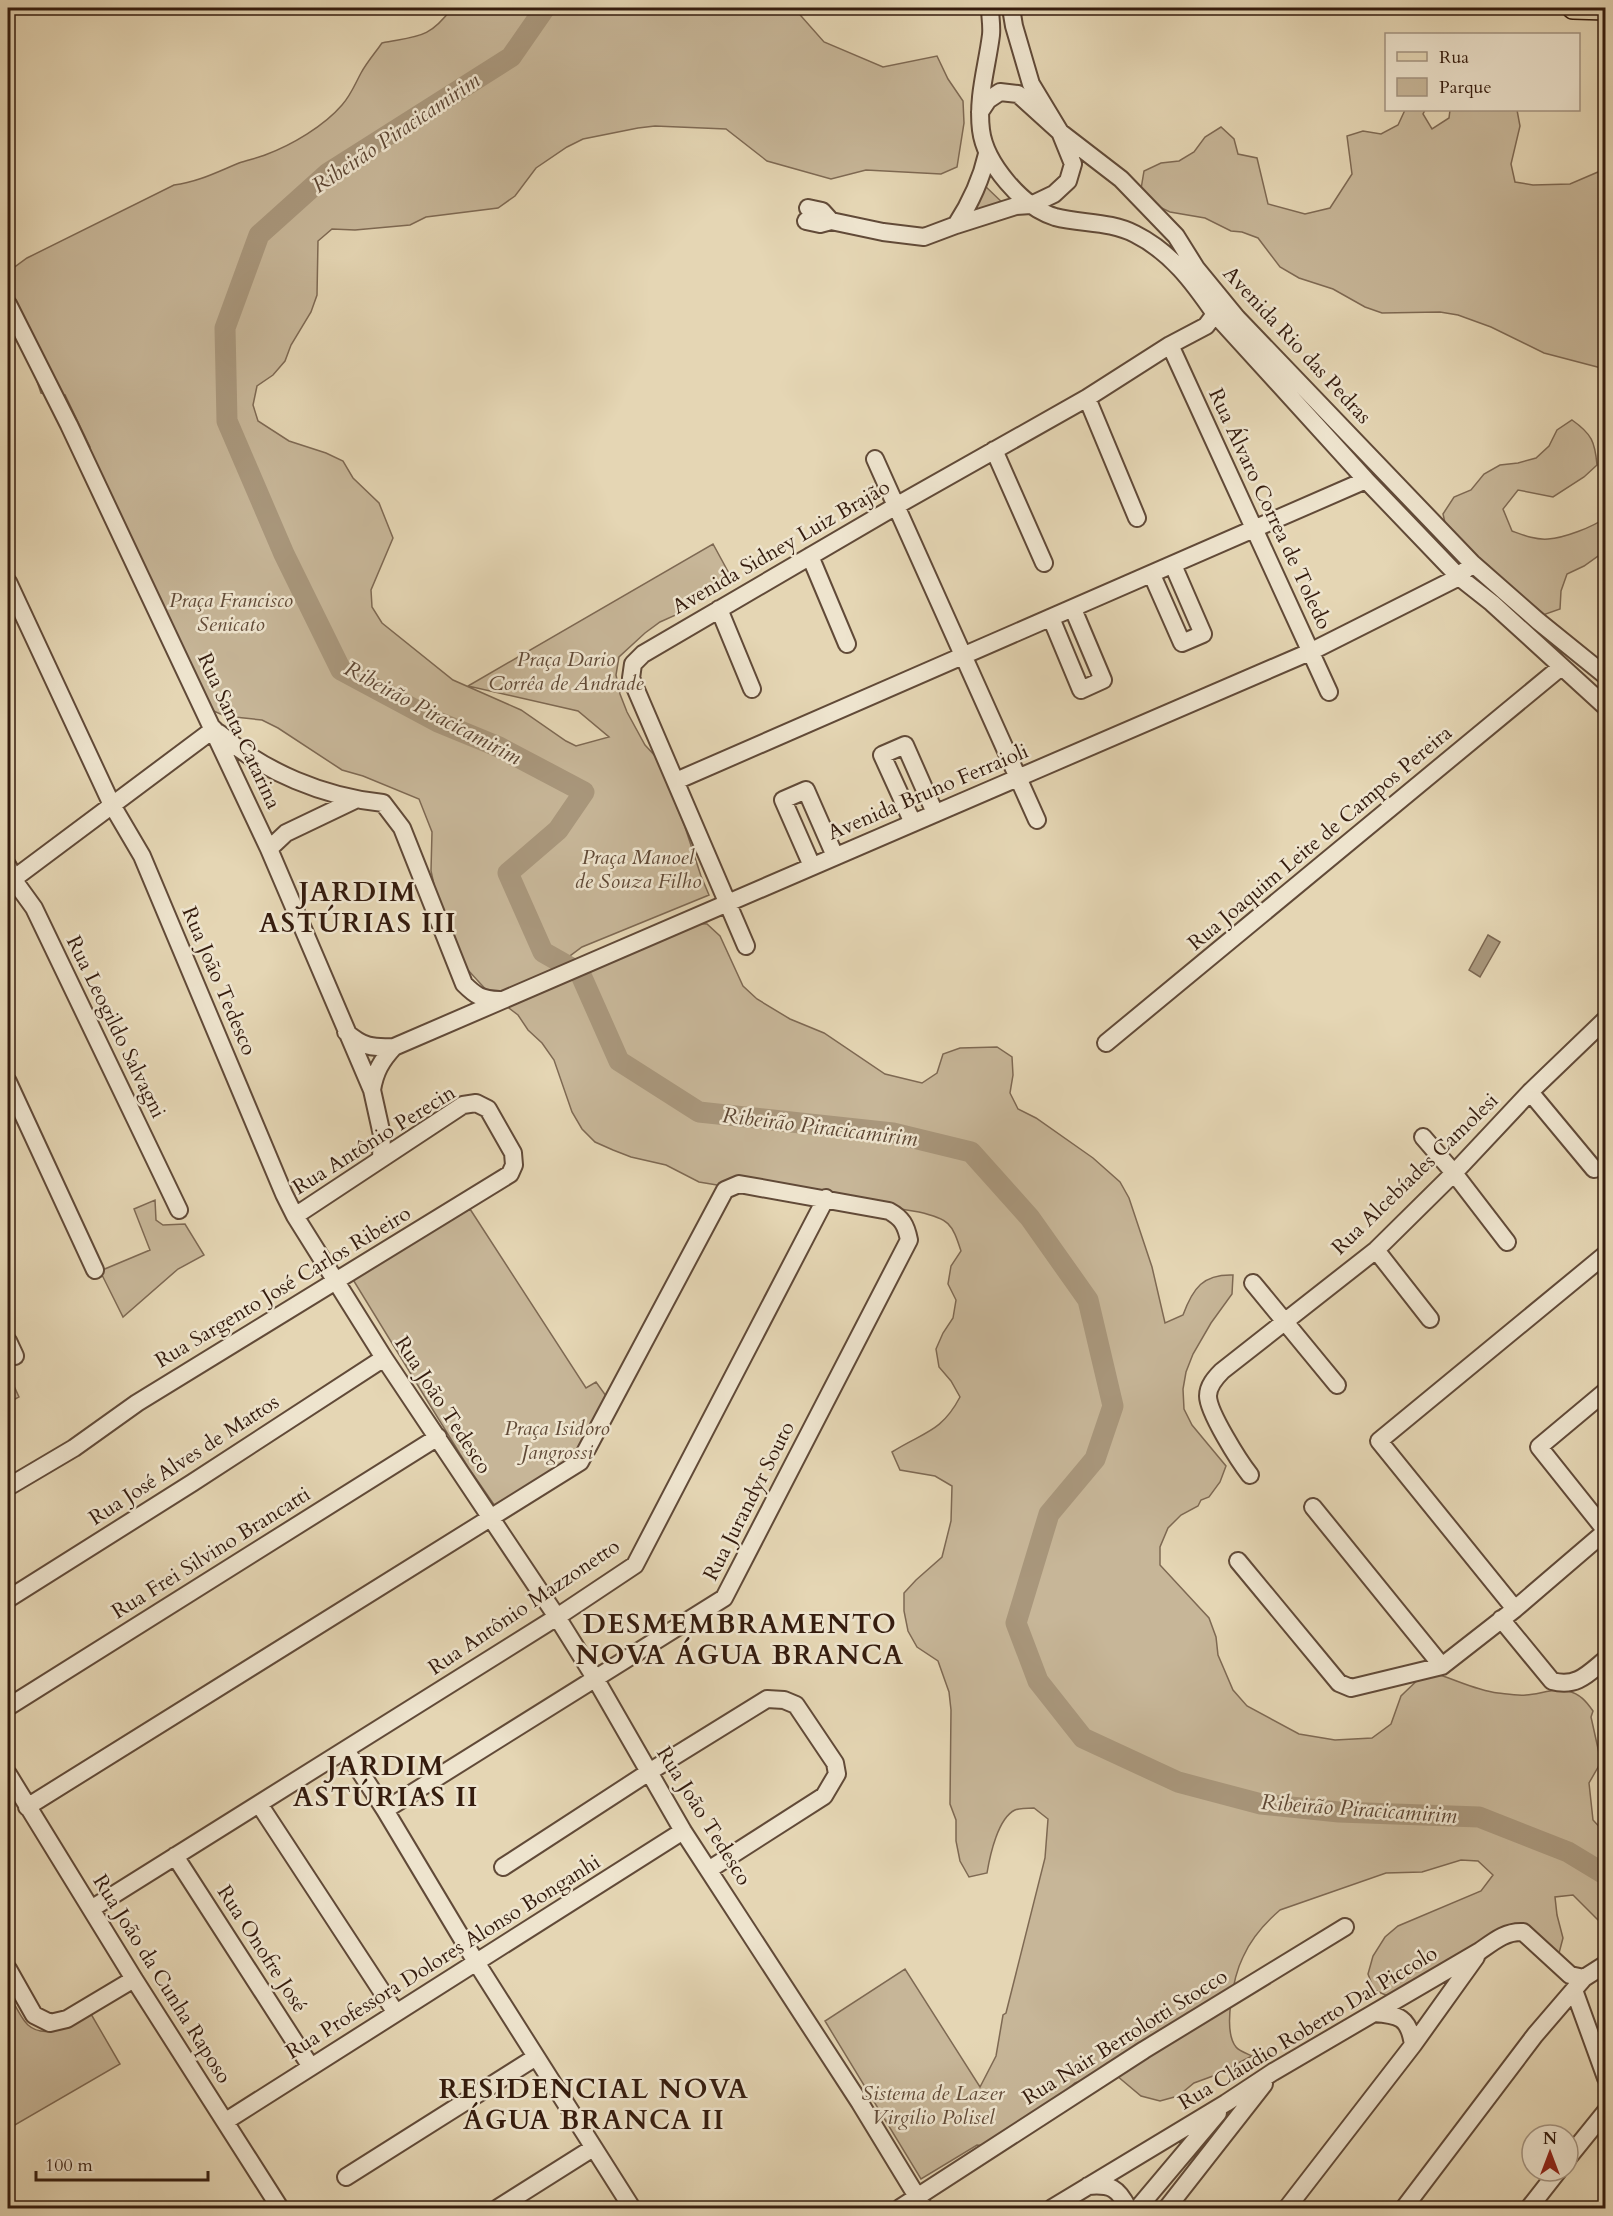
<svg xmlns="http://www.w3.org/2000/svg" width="1613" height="2216" viewBox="0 0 1613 2216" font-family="Cardo,serif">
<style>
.green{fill:#c7b698;stroke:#7e6953;stroke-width:1.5}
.water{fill:#a9977c;stroke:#7b6650;stroke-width:1.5}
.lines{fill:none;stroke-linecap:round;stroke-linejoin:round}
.river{stroke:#a9977c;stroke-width:21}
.minor-casing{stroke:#614a38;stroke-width:20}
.major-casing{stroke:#351c0e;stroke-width:24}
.minor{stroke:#eee4ce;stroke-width:16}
.major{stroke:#e5d6b4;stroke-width:21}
.labels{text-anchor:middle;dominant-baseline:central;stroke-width:5;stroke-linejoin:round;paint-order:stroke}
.street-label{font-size:21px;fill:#351c0e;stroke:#eee4ce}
.park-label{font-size:21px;font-style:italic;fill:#614a37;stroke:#eee4ce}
.water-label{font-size:22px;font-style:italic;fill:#5e4734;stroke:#eee4ce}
.district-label{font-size:27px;font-weight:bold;letter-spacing:1.5px;fill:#351c0e;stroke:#eee4ce}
</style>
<rect width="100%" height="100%" fill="#e5d6b4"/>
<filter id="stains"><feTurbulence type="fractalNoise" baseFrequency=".00333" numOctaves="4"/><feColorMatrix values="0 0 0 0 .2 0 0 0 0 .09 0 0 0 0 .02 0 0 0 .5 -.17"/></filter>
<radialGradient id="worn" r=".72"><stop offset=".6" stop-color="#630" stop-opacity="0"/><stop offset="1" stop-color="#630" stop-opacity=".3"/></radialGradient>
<path class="green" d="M 452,8 L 794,8 L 824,42 L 883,67 L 937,56 L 948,79 L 963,101 L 964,123 L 957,167 L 941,174 L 866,170 L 831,179 L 767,161 L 726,129 L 655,126 L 638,128 L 583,139 L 567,147 L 536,168 L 515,196 L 498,208 L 426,217 L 410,225 L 355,230 L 332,229 L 318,241 L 317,295 L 311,312 L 291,345 L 285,361 L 273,375 L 257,386 L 253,405 L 258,421 L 289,441 L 326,453 L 343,461 L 353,478 L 379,503 L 393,538 L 371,590 L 372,607 L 382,623 L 453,680 L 521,710 L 566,741 L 576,746 L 609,737 L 578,711 L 468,686 L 713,544 L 731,577 L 690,601 L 678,614 L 660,622 L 645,633 L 619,657 L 616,675 L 620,694 L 627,712 L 645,745 L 657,758 L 685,827 L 701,876 L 709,895 L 582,947 L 567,958 L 551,966 L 557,983 L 689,923 L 707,924 L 720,936 L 743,986 L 757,999 L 790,1019 L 824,1033 L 885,1074 L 922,1083 L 937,1073 L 943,1054 L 960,1048 L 997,1047 L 1012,1057 L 1013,1075 L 1010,1093 L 1018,1109 L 1036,1118 L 1093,1158 L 1120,1182 L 1129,1198 L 1152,1267 L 1165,1323 L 1183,1315 C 1193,1288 1203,1274 1233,1275 L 1232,1294 L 1211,1323 L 1193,1354 L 1186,1372 L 1183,1389 L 1184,1409 L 1192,1425 L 1226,1466 L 1220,1482 L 1209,1497 L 1201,1500 L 1198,1506 L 1181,1515 L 1168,1528 L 1160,1547 L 1160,1565 L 1209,1618 L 1216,1637 L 1218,1655 L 1233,1690 L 1247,1706 L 1299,1734 L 1335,1740 L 1372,1738 L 1391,1724 L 1401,1696 L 1427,1671 C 1451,1677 1473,1690 1498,1693 C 1507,1694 1517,1696 1526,1695 C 1540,1694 1554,1688 1568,1691 C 1580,1694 1586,1701 1593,1711 L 1591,1717 L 1601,1762 L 1589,1783 L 1593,1820 L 1605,1833 L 1605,1927 L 1573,1895 L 1555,1897 L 1557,1915 L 1563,1938 L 1558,1957 L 1526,1940 L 1508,1935 L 1390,1997 L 1374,1990 L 1368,1974 L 1373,1956 L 1385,1937 L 1398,1926 L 1481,1891 L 1493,1875 L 1478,1861 L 1461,1860 L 1422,1872 L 1386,1873 L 1280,1910 C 1265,1923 1251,1939 1243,1957 C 1234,1975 1222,2030 1236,2047 C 1239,2051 1248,2054 1252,2056 L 1213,2076 L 1194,2083 L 1178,2096 L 1160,2101 L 1141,2096 L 1110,2070 L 1075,2083 L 1047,2106 L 985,2146 L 977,2145 L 921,2179 L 825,2021 L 905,1969 L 980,2087 L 996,2056 L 1003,2015 L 1006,2013 L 1045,1858 L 1048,1819 L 1034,1808 C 1029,1808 1020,1808 1015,1810 C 998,1818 990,1855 987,1873 L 969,1877 L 960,1861 L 956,1841 L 956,1820 L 950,1804 L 951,1710 L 949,1692 L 938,1661 L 917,1647 L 908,1631 L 904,1611 L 904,1593 L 916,1580 L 942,1557 L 951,1521 L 952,1486 L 935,1476 L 900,1470 L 892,1452 C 923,1432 941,1433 960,1397 L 951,1381 L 939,1367 L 936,1349 L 943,1333 L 953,1318 L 956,1300 L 948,1284 L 951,1266 L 961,1251 C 952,1223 949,1219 919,1212 L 734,1182 L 717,1185 L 699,1182 L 666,1165 L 631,1157 L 613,1150 L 595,1142 L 582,1129 L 572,1112 L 554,1060 L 542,1043 L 528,1030 L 518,1015 L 489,993 L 457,958 L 435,889 L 431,871 L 432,832 L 419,799 L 363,776 L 342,770 L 278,728 L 262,720 L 225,716 L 209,709 L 85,454 L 90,447 L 65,395 L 59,397 L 41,393 L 11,304 L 9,287 L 12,269 L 27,258 L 174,185 C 198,182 217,172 239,163 C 248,160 257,158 265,155 C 292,145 324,126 342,105 C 351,95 355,84 361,73 C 367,62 375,53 382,43 C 418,36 429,39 452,8 Z
M 1405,110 L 1425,110 L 1423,114 L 1432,129 L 1449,118 L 1450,110 L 1517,110 L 1520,126 L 1511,164 L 1515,182 L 1533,185 L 1570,184 L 1605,169 L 1605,369 L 1544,353 L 1491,327 L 1458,315 L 1440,312 L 1382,313 L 1365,307 L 1333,289 L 1299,278 L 1280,267 L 1258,238 L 1242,232 L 1231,231 L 1205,218 L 1170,212 L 1153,204 L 1141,189 L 1144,171 L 1161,163 L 1179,161 L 1194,152 L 1205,137 L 1221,127 L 1234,139 L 1238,154 L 1257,158 L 1268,204 L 1305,214 L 1330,208 L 1352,174 L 1347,136 L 1363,131 L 1381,134 L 1398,125 Z
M 984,185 L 1006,206 L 975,213 Z
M 1572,420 C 1592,434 1595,442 1597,465 L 1584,477 L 1553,497 L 1518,490 L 1503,509 L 1512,531 C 1523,535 1535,540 1548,539 C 1564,538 1593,527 1605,518 L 1605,551 L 1584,566 L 1567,574 L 1561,591 L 1560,609 L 1543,615 L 1498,581 L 1489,566 L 1447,532 L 1443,514 L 1454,497 L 1471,490 L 1484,474 L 1500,465 L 1518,463 L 1536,458 L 1549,446 L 1557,430 Z
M 155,1200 L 156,1220 L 163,1225 L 185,1224 L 204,1255 L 178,1269 L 123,1317 L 100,1271 L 150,1250 L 134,1209 Z
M 470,1209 L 586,1388 L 596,1382 L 609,1400 L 577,1458 L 497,1509 L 468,1467 L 352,1278 Z
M 8,1373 L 19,1397 L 8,1403 Z
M 8,1992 C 13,2001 21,2019 28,2025 C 46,2041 74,2023 91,2014 L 120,2064 L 8,2129 Z"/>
<path class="water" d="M 1488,935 L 1500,942 L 1480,977 L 1469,970 Z"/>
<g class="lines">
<path class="river" d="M 545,8 L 511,57 L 328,173 L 259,235 L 225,328 L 227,421 L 284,554 L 341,670 L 438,722 L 499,747 L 584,792 L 558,830 L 508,873 L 543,952 L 580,973 L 619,1061 L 699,1112 L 893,1133 L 971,1152 L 1030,1218 L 1088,1300 L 1113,1406 L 1095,1459 L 1049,1514 L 1016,1623 L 1038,1681 L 1083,1738 L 1178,1782 L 1261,1804 L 1339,1812 L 1479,1817 L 1568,1852 L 1606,1875"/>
<defs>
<path id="minor" d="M 990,8 C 990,16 992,26 991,35 C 987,67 977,97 981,130 C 985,163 1022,207 1055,217 C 1082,224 1110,221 1135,234 C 1171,252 1193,282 1215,314 L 1366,480 L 1459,577 L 1492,603 L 1606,707
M 1011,8 L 1014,26 L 1031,84 L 1060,132 L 1121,179 L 1176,236 L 1196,268 L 1237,318 L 1472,563 L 1538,621 L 1606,676
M 806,221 L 820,224 L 831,221 L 822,211 L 808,208
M 831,221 L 883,232 L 924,237 L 956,225 L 1016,206 L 1031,205 L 1054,194 L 1068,181 L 1073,164 L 1060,132 L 1018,94 L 1000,92 L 988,100 L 980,112
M 956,225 C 971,202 981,181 987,154
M 8,304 L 69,425 L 269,849 L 372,1090 L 382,1135 L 381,1157
M 1170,345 L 1329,692
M 1087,398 L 1137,518
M 994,450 L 1044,563
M 875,459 L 1037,820
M 810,556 L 847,644
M 1152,575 L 1182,643 L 1203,634 L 1173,565
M 8,582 L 112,805 L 142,856 L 284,1194 L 295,1216 L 384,1358 L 557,1617 L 595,1678 L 683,1831 L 860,2103 L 924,2208
M 719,609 L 752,689
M 1051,618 L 1081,690 L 1103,680 L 1073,609
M 219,733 C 264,772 324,797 383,803 L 402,828 L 464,984 C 476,996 481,999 499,1000
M 676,781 L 1366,480
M 913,823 L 882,755 L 905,745 L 935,813
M 269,849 L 286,833 L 355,800
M 8,866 L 13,879 L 34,908 L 179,1210
M 812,866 L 783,800 L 806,790 L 835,856
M 8,883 L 214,729
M 746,946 L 631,678 L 633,664 L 643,654 L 896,506 L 1087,398 L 1170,345 L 1206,326 L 1215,314
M 346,1032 C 363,1047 372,1048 394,1047 L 1312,651 L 1459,577 L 1472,563
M 1106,1043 L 1561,667
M 8,1082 L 95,1270
M 372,1090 C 375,1072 381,1061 394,1047
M 1530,1092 L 1594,1169
M 1423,1137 L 1454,1173 L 1507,1242
M 1376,1250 L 1430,1319
M 1253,1283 L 1337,1385
M 8,1341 L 15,1356
M 1606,1391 L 1539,1447 L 1606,1531
M 1250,1475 C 1239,1461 1208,1412 1208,1396 C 1208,1386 1215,1378 1222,1371 L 1376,1250 L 1454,1173 L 1530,1092 L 1606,1019
M 8,1487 L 74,1448 L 137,1403 L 510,1174 L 514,1165 L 513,1153 L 488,1109 L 476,1103 L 463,1105 L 295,1216
M 1313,1507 L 1442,1666
M 1238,1561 L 1339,1683 L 1351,1688 L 1442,1666 L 1515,1609 L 1606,1531
M 8,1599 L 192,1483 L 384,1358
M 1515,1609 L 1379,1441 L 1606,1254
M 1501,1619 L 1552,1681 C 1576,1688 1588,1674 1606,1659
M 8,1707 L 438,1437
M 346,1750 L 385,1810 L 476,1962 L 632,2208
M 8,1774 L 134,1979 L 280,2208
M 259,1804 L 396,2013
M 27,1807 L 580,1462 L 725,1190 L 739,1184 L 889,1211 C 902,1218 906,1225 909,1240 L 724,1598 L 385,1810
M 175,1856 L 311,2067
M 503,1867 L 649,1772 L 767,1699 L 784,1700 L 796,1705 L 835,1763 L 837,1774 L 824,1796 L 710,1869
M 91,1909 L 557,1617 L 635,1565 L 826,1198
M 8,1969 L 34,2015 L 50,2023 L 67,2019 L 134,1979
M 1574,1990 L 1606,2078
M 1374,2013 C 1399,2015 1409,2017 1413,2045
M 226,2121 L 683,1831
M 1568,2158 L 1606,2111
M 346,2177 L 536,2057
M 1088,2186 C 1111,2184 1118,2188 1128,2208
M 498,2208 L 593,2148
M 900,2208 L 1144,2050 L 1345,1927
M 1052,2208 L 1226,2103 L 1273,2072 L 1480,1951 C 1494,1941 1506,1931 1523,1932 L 1570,1975 L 1584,1978
M 1138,2208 L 1218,2113
M 1167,2208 L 1264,2084
M 1287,2208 L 1413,2045 L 1476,1957
M 1404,2208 L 1535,2035 L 1584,1978 L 1606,1964
M 1529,2208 L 1558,2171"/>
<path id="major" d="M 1573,8 L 1606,9"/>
</defs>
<use href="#minor" class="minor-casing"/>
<use href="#major" class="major-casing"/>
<use href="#minor" class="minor"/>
<use href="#major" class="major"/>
</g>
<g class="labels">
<g class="street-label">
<text transform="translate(1297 345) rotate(47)">Avenida Rio das Pedras</text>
<text transform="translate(1270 509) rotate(65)">Rua Álvaro Correa de Toledo</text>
<text transform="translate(781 547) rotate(-30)">Avenida Sidney Luiz Brajão</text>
<text transform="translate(239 731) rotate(65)">Rua Santa Catarina</text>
<text transform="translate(928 792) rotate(-23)">Avenida Bruno Ferraioli</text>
<text transform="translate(1320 838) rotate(-40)">Rua Joaquim Leite de Campos Pereira</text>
<text transform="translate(219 981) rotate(67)">Rua João Tedesco</text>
<text transform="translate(116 1027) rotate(64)">Rua Leogildo Salvagni</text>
<text transform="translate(374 1140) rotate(-32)">Rua Antônio Perecin</text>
<text transform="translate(1415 1174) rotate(-44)">Rua Alcebíades Camolesi</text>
<text transform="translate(283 1287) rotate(-31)">Rua Sargento José Carlos Ribeiro</text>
<text transform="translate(443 1405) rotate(57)">Rua João Tedesco</text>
<text transform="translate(184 1460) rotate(-33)">Rua José Alves de Mattos</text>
<text transform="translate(749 1501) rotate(-63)">Rua Jurandyr Souto</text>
<text transform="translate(211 1553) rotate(-32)">Rua Frei Silvino Brancatti</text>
<text transform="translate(524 1607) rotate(-34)">Rua Antônio Mazzonetto</text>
<text transform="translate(704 1816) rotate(58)">Rua João Tedesco</text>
<text transform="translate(262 1949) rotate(57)">Rua Onofre José</text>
<text transform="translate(443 1957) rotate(-32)">Rua Professora Dolores Alonso Bonganhi</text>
<text transform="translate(162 1979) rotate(58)">Rua João da Cunha Raposo</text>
<text transform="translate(1308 2028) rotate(-31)">Rua Cláudio Roberto Dal Piccolo</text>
<text transform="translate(1125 2037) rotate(-32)">Rua Nair Bertolotti Stocco</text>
</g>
<g class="park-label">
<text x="231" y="600">Praça Francisco<tspan x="231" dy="24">Senicato</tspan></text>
<text x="566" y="659">Praça Dario<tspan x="566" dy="24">Corrêa de Andrade</tspan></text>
<text x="638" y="857">Praça Manoel<tspan x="638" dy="24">de Souza Filho</tspan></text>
<text x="557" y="1428">Praça Isidoro<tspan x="557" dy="24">Jangrossi</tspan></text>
<text x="933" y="2093">Sistema de Lazer<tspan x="933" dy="24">Virgilio Polisel</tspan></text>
</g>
<g class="water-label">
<text transform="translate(396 133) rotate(-34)">Ribeirão Piracicamirim</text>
<text transform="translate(433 713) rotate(28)">Ribeirão Piracicamirim</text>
<text transform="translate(820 1127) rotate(7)">Ribeirão Piracicamirim</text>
<text transform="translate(1359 1809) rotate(4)">Ribeirão Piracicamirim</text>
</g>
<g class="district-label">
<text x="358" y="892">JARDIM<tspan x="358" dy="31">ASTÚRIAS III</tspan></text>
<text x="740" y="1624">DESMEMBRAMENTO<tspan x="740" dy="31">NOVA ÁGUA BRANCA</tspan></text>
<text x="386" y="1766">JARDIM<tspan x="386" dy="31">ASTÚRIAS II</tspan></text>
<text x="594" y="2089">RESIDENCIAL NOVA<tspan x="594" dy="31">ÁGUA BRANCA II</tspan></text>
</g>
</g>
<rect width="1613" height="2216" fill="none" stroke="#e5d6b4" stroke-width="30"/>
<rect x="9" y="9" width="1595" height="2198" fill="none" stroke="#351c0e" stroke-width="3"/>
<rect x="15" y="15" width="1583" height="2186" fill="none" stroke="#351c0e" stroke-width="1.5"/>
<rect x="1385" y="33" width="195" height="78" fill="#eee4ce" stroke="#a49481" stroke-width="1.5"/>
<rect x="1397" y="52" width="30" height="9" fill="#e5d6b4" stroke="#a49481" stroke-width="1.5"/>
<text x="1439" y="63" font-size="18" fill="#351c0e">Rua</text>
<rect x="1397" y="78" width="30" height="18" fill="#c7b698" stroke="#a49481" stroke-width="1.5"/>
<text x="1439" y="93" font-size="18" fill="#351c0e">Parque</text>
<g transform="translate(1550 2153)"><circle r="28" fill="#eee4ce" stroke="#a49481" stroke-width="1.5"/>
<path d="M0-4.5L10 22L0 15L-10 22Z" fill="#8f2418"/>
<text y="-9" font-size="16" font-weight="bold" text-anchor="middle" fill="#351c0e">N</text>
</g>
<path d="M36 2171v9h172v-9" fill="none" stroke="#351c0e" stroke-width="3"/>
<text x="45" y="2171" font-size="18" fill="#351c0e" stroke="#eee4ce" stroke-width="4.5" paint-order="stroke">100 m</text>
<rect width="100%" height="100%" filter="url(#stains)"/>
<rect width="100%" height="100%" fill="url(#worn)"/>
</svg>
